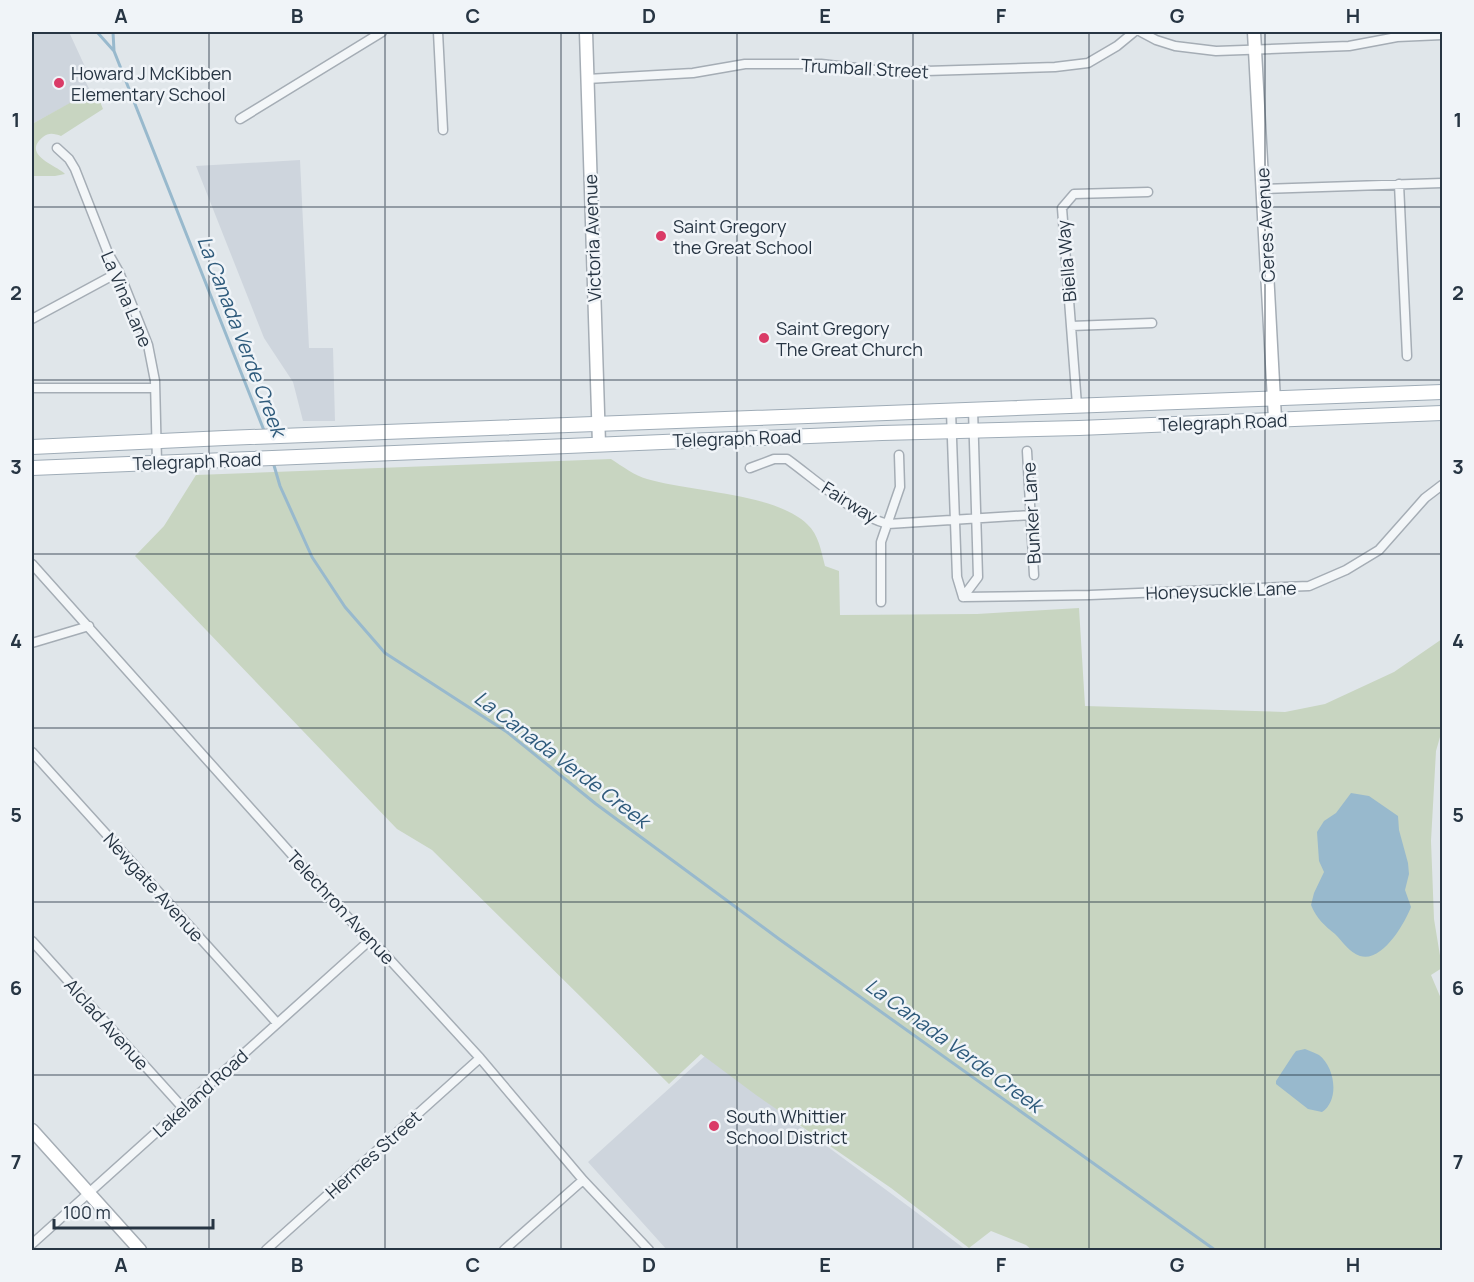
<svg xmlns="http://www.w3.org/2000/svg" width="1474" height="1282" viewBox="0 0 1474 1282" font-family="Manrope,sans-serif">
<style>
.built{fill:#ced5dd}
.green{fill:#c8d5c1}
.water{fill:#98b9cd}
.lines{fill:none;stroke-linecap:round;stroke-linejoin:round}
.stream{stroke:#98b9cd;stroke-width:3}
.street-casing{stroke:#a5adb5;stroke-width:11}
.secondary-casing{stroke:#a5adb5;stroke-width:15}
.primary-casing{stroke:#9facb7;stroke-width:16}
.street{stroke:#f3f6f8;stroke-width:8}
.secondary{stroke:#fff;stroke-width:12}
.primary{stroke:#fff;stroke-width:14}
.grid{fill:none;stroke:#273543;stroke-width:1.5;stroke-opacity:0.55}
.poi-dot{fill:#da3b67;stroke:#f0f4f8;stroke-width:2}
.labels{text-anchor:middle;dominant-baseline:central;stroke-width:5;stroke-linejoin:round;paint-order:stroke}
.street-label{font-size:18px;fill:#273543;stroke:#f0f4f8}
.poi-label{font-size:18px;fill:#273543;stroke:#f0f4f8;text-anchor:start}
.water-label{font-size:20px;font-style:italic;fill:#2e5a7b;stroke:#f0f4f8}
.neatline{fill:none;stroke:#273543;stroke-width:2}
.grid-label{font-size:20px;text-anchor:middle;font-weight:bold;fill:#273543}
</style>
<rect width="100%" height="100%" fill="#e0e6ea"/>
<path class="built" d="M 32,32 L 69,32 L 87,71 L 82,75 L 91,92 L 32,124 Z
M 300,160 L 309,348 L 333,348 L 335,421 L 303,421 L 293,382 L 264,338 L 196,166 Z
M 705,1056 L 912,1209 L 966,1250 L 667,1250 L 588,1162 Z"/>
<path class="green" d="M 95,89 L 103,109 L 61,136 C 55,134 49,132 43,137 C 21,155 56,165 65,174 L 55,176 L 32,176 L 32,124 Z
M 611,459 C 622,466 635,476 647,479 C 690,492 775,493 807,524 C 819,535 821,551 825,566 L 839,571 L 840,615 L 977,614 L 1079,608 L 1085,706 L 1285,712 L 1325,704 L 1394,672 L 1442,639 L 1442,730 L 1436,751 L 1431,841 L 1434,919 L 1442,968 L 1431,975 L 1442,1001 L 1442,1250 L 1032,1250 L 1026,1245 L 991,1231 L 969,1248 L 891,1188 L 756,1095 L 701,1054 L 669,1084 L 432,850 L 397,829 L 135,556 L 164,526 L 196,475 Z"/>
<path class="water" d="M 1351,793 L 1369,796 L 1398,816 L 1399,830 L 1408,863 L 1409,874 L 1405,890 L 1411,907 C 1405,923 1382,963 1360,956 C 1349,952 1343,942 1335,934 C 1324,925 1317,919 1311,905 L 1314,893 L 1324,872 L 1319,861 L 1317,832 L 1324,821 L 1336,813 Z
M 1305,1049 C 1310,1051 1315,1053 1319,1055 C 1335,1067 1340,1100 1322,1112 L 1308,1109 L 1276,1084 L 1276,1081 L 1293,1055 L 1296,1051 Z"/>
<g class="lines">
<path class="stream" d="M 97,32 L 114,51
M 113,32 L 114,51 L 265,433
M 273,462 L 280,486 L 312,557 L 345,607 L 385,653 L 507,732 L 596,804 L 779,939 L 1215,1250"/>
<defs>
<path id="street" d="M 438,32 L 443,130
M 1141,32 L 1156,40 L 1175,46 L 1216,51 L 1349,46 L 1397,37 L 1442,35
M 587,79 L 693,73 L 745,64 L 821,64 L 892,72 L 1055,67 L 1088,63 L 1117,46 L 1134,32
M 240,119 L 382,32
M 57,148 L 69,159 L 75,169 L 108,253 L 119,272 L 148,345 L 155,381 L 157,463
M 1399,184 L 1407,356
M 1263,189 L 1442,183
M 32,319 L 119,272
M 1071,326 L 1152,323
M 32,388 L 155,388
M 1077,405 L 1062,208 L 1074,194 L 1148,192
M 951,411 L 957,577 L 963,597
M 1027,451 L 1034,575
M 750,468 L 774,459 L 787,459 C 816,480 855,516 888,524 L 1031,515
M 32,564 L 369,941 L 381,950 L 480,1058 L 583,1180 L 649,1250
M 963,597 L 1090,595 L 1309,586 L 1346,570 L 1379,550 L 1425,498 L 1442,485
M 963,597 L 978,577 L 973,409
M 881,602 L 881,542 L 900,487 L 899,455
M 32,643 L 89,626
M 32,752 L 277,1023
M 32,941 L 183,1108
M 32,1244 L 369,941
M 266,1250 L 480,1058
M 504,1250 L 583,1180"/>
<path id="secondary" d="M 586,32 L 599,444
M 1254,32 L 1275,419
M 32,1130 L 140,1250"/>
<path id="primary" d="M 32,447 L 225,438 L 1442,392
M 32,468 L 882,433 L 1079,428 L 1442,413"/>
</defs>
<use href="#street" class="street-casing"/>
<use href="#secondary" class="secondary-casing"/>
<use href="#primary" class="primary-casing"/>
<use href="#street" class="street"/>
<use href="#secondary" class="secondary"/>
<use href="#primary" class="primary"/>
</g>
<path class="grid" d="M 209,32 L 209,1250M 385,32 L 385,1250M 561,32 L 561,1250M 737,32 L 737,1250M 913,32 L 913,1250M 1089,32 L 1089,1250M 1265,32 L 1265,1250M 32,207 L 1442,207M 32,380 L 1442,380M 32,554 L 1442,554M 32,728 L 1442,728M 32,902 L 1442,902M 32,1075 L 1442,1075"/>
<g class="poi-dot">
<circle cx="59" cy="83" r="6"/>
<circle cx="661" cy="236" r="6"/>
<circle cx="764" cy="338" r="6"/>
<circle cx="714" cy="1126" r="6"/>
</g>
<g class="labels">
<g class="street-label">
<text transform="translate(865 68) rotate(3)">Trumball Street</text>
<text transform="translate(1265 225) rotate(-93)">Ceres Avenue</text>
<text transform="translate(592 238) rotate(-92)">Victoria Avenue</text>
<text transform="translate(1066 261) rotate(-95)">Biella Way</text>
<text transform="translate(127 299) rotate(67)">La Vina Lane</text>
<text transform="translate(1223 422) rotate(-2)">Telegraph Road</text>
<text transform="translate(737 438) rotate(-2)">Telegraph Road</text>
<text transform="translate(197 461) rotate(-2)">Telegraph Road</text>
<text transform="translate(850 502) rotate(32)">Fairway</text>
<text transform="translate(1031 513) rotate(-93)">Bunker Lane</text>
<text transform="translate(1221 590) rotate(-2)">Honeysuckle Lane</text>
<text transform="translate(154 887) rotate(48)">Newgate Avenue</text>
<text transform="translate(341 907) rotate(47)">Telechron Avenue</text>
<text transform="translate(107 1024) rotate(48)">Alclad Avenue</text>
<text transform="translate(200 1093) rotate(-42)">Lakeland Road</text>
<text transform="translate(373 1154) rotate(-42)">Hermes Street</text>
</g>
<g class="poi-label">
<text x="71" y="73">Howard J McKibben<tspan x="71" dy="21">Elementary School</tspan></text>
<text x="673" y="226">Saint Gregory<tspan x="673" dy="21">the Great School</tspan></text>
<text x="776" y="328">Saint Gregory<tspan x="776" dy="21">The Great Church</tspan></text>
<text x="726" y="1116">South Whittier<tspan x="726" dy="21">School District</tspan></text>
</g>
<g class="water-label">
<text transform="translate(242 336) rotate(69)">La Canada Verde Creek</text>
<text transform="translate(562 759) rotate(37)">La Canada Verde Creek</text>
<text transform="translate(954 1045) rotate(36)">La Canada Verde Creek</text>
</g>
</g>
<rect width="1474" height="1282" fill="none" stroke="#f0f4f8" stroke-width="66"/>
<path d="M54 1219v9h159v-9" fill="none" stroke="#273543" stroke-width="3"/>
<text x="63" y="1219" font-size="18" fill="#273543" stroke="#f0f4f8" stroke-width="4.5" paint-order="stroke">100 m</text>
<rect x="33" y="33" width="1408" height="1216" class="neatline"/>
<g class="grid-label">
<text x="121" y="23">A</text>
<text x="297" y="23">B</text>
<text x="473" y="23">C</text>
<text x="649" y="23">D</text>
<text x="825" y="23">E</text>
<text x="1001" y="23">F</text>
<text x="1177" y="23">G</text>
<text x="1353" y="23">H</text>
<text x="16" y="127">1</text>
<text x="1458" y="127">1</text>
<text x="16" y="300">2</text>
<text x="1458" y="300">2</text>
<text x="16" y="474">3</text>
<text x="1458" y="474">3</text>
<text x="16" y="648">4</text>
<text x="1458" y="648">4</text>
<text x="16" y="822">5</text>
<text x="1458" y="822">5</text>
<text x="16" y="995">6</text>
<text x="1458" y="995">6</text>
<text x="16" y="1169">7</text>
<text x="1458" y="1169">7</text>
<text x="121" y="1272">A</text>
<text x="297" y="1272">B</text>
<text x="473" y="1272">C</text>
<text x="649" y="1272">D</text>
<text x="825" y="1272">E</text>
<text x="1001" y="1272">F</text>
<text x="1177" y="1272">G</text>
<text x="1353" y="1272">H</text>
</g>
</svg>
